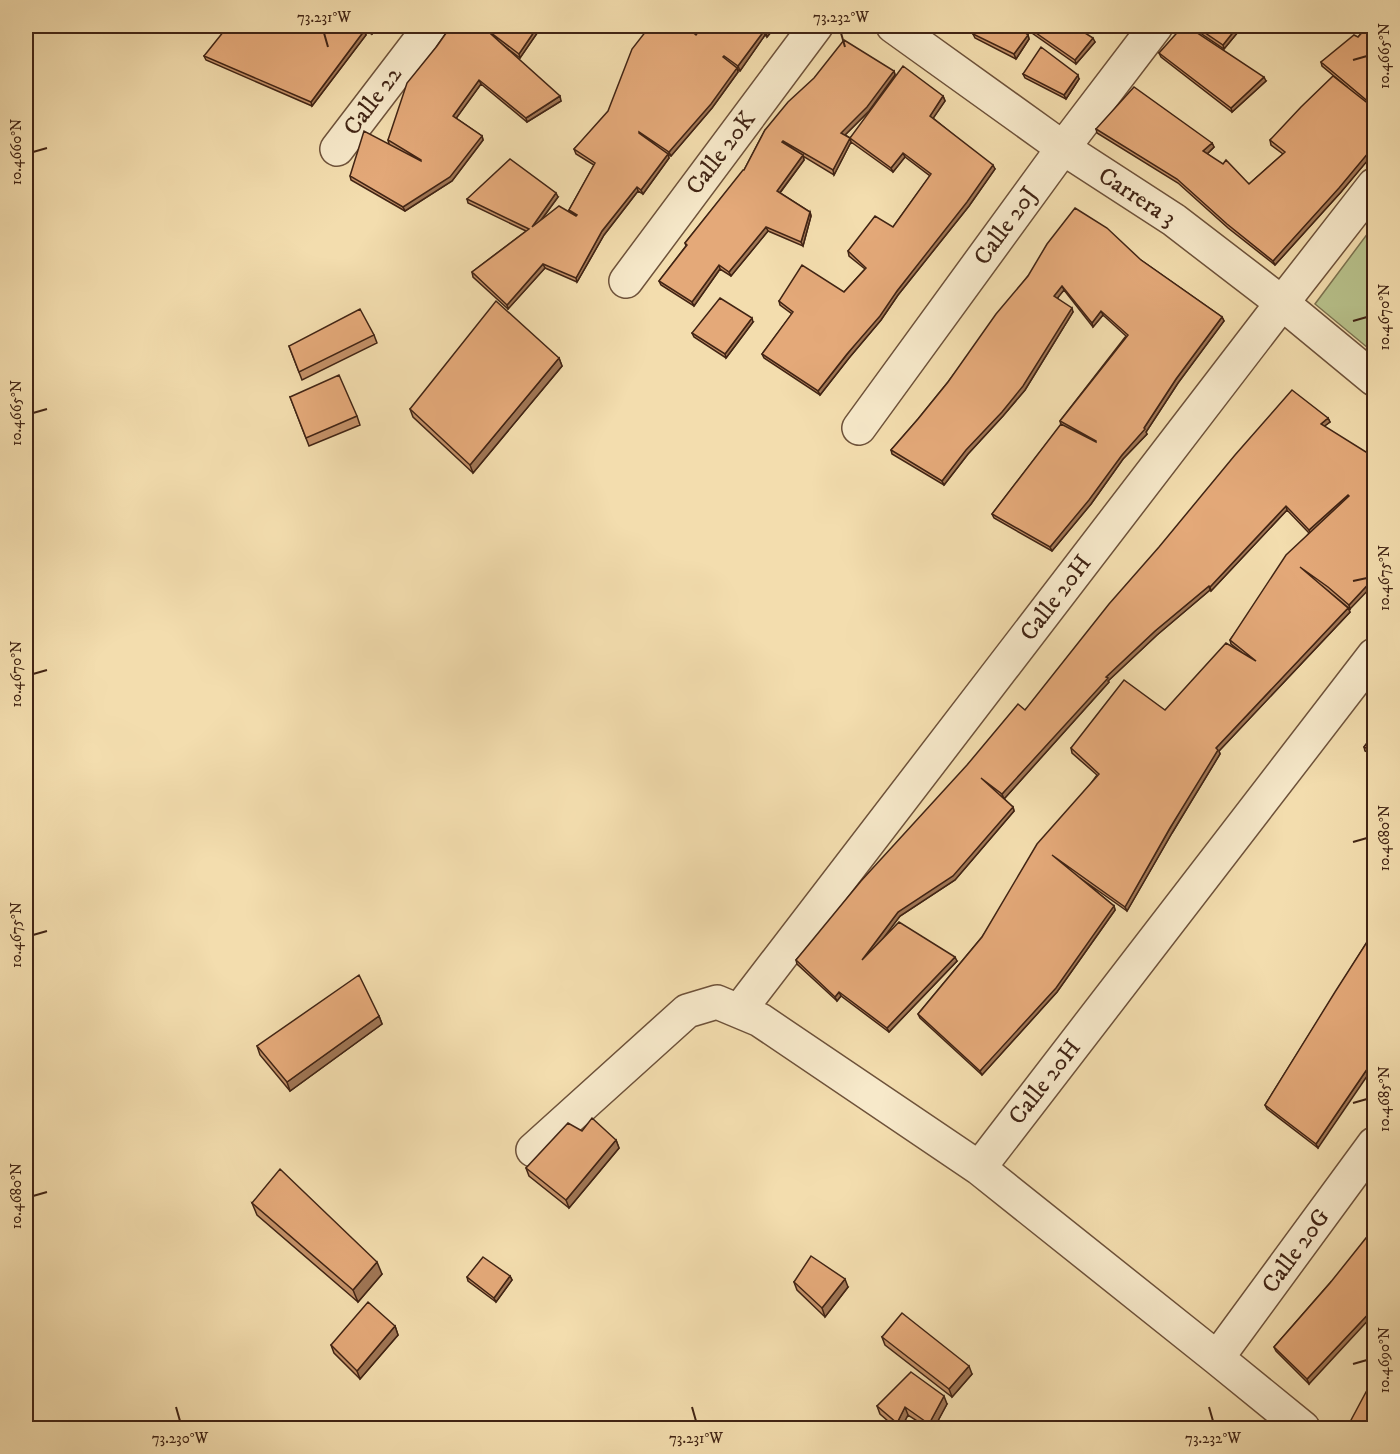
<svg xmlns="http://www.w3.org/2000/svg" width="1400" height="1454" viewBox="0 0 1400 1454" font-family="'IM FELL DW Pica',serif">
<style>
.green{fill:#b8c28c;stroke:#7c7350;stroke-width:1.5}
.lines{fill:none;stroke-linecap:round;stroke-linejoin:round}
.street-casing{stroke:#6e523a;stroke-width:36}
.street{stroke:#f7e9ca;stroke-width:33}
.wall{fill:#c49168;stroke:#412414;stroke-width:1.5}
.shaded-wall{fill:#a07655;stroke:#412414;stroke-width:1.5}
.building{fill:#e4a979;stroke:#412414;stroke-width:1.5}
.ticks{fill:none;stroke:#412414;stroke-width:2}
.labels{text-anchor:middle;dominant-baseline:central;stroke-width:5;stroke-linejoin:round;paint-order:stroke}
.street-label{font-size:24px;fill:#412414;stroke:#f7e9ca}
.neatline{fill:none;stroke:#412414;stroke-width:2}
.ticks-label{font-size:15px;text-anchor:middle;fill:#412414}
</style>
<rect width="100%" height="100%" fill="#f3ddae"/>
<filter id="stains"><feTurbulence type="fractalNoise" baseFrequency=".00333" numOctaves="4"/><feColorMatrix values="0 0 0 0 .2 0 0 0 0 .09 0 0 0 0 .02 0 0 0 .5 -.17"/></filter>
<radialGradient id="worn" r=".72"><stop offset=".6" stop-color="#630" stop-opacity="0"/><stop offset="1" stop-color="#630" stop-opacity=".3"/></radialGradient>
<path class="green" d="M 1374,225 L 1374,353 L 1315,304 Z"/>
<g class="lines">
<defs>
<path id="street" d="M 893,26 L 1063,148 L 1174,220 L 1282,303 L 1374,379
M 337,149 L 431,26
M 626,281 L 816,26
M 859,428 L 1063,148 L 1156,26
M 739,1011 L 1282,303 L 1374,185
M 533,1150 L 687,1011 L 717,1002 L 760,1020 L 979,1168 L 1217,1358 L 1303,1428
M 979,1168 L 1374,655
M 1217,1358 L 1374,1144"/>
</defs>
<use href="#street" class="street-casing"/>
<use href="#street" class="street"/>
</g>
<path class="wall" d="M 292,26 L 379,26 L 372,34 L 362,30 L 364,31 L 366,35 L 312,106 L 206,60 L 204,56 L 288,31 Z
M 451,26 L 542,26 L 520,58 L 503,45 L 561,101 L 527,122 L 481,84 L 456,118 L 482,136 L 483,140 L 452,181 L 405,211 L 351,180 L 350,176 L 389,144 L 388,140 L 437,46 Z
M 776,26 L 767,37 L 765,35 L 740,71 L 737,69 L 738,72 L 712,108 L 671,156 L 668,154 L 669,158 L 643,194 L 638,191 L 604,235 L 577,282 L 545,268 L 508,309 L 473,277 L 472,272 L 526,231 L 468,203 L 467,199 L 558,197 L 542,219 L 570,212 L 569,210 L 594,165 L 576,154 L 574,149 L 696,35 Z
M 974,26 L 1016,26 L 1028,35 L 1029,39 L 1016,59 L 975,38 L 973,34 L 977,28 Z
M 1022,26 L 1074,26 L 1095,42 L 1076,64 Z
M 1190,26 L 1243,26 L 1224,49 Z
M 1368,26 L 1374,152 L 1341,192 L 1275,265 L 1228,228 L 1178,183 L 1097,133 L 1096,129 L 1212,143 L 1214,147 L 1207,154 L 1249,184 L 1283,154 L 1271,145 L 1270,140 L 1347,87 L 1322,66 L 1321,62 L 1358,37 Z
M 1159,53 L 1266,81 L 1232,112 L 1161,57 Z
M 894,71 L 895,75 L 869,111 L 845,135 L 850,138 L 943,96 L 945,101 L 933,118 L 995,169 L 969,206 L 898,295 L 881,320 L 849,358 L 820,395 L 764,358 L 762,354 L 792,314 L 780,305 L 779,301 L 844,292 L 865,269 L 849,256 L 848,251 L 893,227 L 930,176 L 905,157 L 893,172 L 851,142 L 834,175 L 803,156 L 804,160 L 780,193 L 810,212 L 811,216 L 803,246 L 768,231 L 731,276 L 720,269 L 694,306 L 661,285 L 659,281 L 686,246 L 685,243 L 744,170 L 765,130 Z
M 1023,74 L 1079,79 L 1066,99 L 1025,78 Z
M 1141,260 L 1222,317 L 1224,321 L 1178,383 L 1146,432 L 1147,434 L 1123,459 L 1091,504 L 1052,551 L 994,518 L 992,514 L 1061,425 L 1060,421 L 1126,336 L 1103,315 L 1093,327 L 1064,290 L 1057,298 L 1073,312 L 1025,390 L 1003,416 L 968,454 L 944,485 L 892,454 L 891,450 L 918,419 L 948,382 L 1028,276 Z
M 753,322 L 726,358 L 694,337 L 692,333 Z
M 374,335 L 377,343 L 302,380 L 289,346 Z
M 559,358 L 562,366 L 473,473 L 413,417 L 410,409 Z
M 290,397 L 357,416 L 360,425 L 309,446 Z
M 1328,418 L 1330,422 L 1324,426 L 1350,609 L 1322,586 L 1350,612 L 1219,751 L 1220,754 L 1172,833 L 1127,911 L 1080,878 L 1114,906 L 1115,910 L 1057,992 L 982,1075 L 920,1018 L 918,1014 L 982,937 L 1097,775 L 1072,753 L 1071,748 L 1165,710 L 1241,652 L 1231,644 L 1230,640 L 1309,533 L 1287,510 L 1211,591 L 1210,590 L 1157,635 L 1108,681 L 1109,682 L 1004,799 L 1000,795 L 1013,807 L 1014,811 L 955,880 L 900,916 L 882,939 L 957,961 L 889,1032 L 841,996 L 837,1001 L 797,964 L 796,960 L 1025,710 Z
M 1374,734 L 1374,755 L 1365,751 L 1364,747 Z
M 1374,931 L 1318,1148 L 1267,1109 L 1265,1105 Z
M 379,1016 L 382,1024 L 290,1091 L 260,1055 L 257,1046 Z
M 582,1131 L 616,1140 L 619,1148 L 569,1208 L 529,1176 L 526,1168 Z
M 252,1203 L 382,1274 L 358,1302 L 257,1215 Z
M 510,1276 L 512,1280 L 496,1302 L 468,1281 L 467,1277 Z
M 794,1282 L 848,1287 L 825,1317 L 797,1290 Z
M 1330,1283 L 1309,1384 L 1276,1351 L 1274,1347 Z
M 395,1326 L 398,1335 L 360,1379 L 334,1353 L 331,1345 Z
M 882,1337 L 972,1374 L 952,1397 L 885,1345 Z
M 947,1404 L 934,1428 L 928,1428 L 908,1415 L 901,1428 L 896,1428 L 880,1414 L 877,1406 Z"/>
<path class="shaded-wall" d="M 374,26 L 379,26 L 372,34 L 371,30 Z
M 538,26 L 542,26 L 520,58 L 519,54 Z
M 771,26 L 776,26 L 767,37 L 766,33 Z
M 1238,26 L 1243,26 L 1224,49 L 1223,45 Z
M 364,31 L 366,35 L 312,106 L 311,102 Z
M 764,31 L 765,35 L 740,71 L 738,66 Z
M 1028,35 L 1029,39 L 1016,59 L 1014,54 Z
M 1093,38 L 1095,42 L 1076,64 L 1075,60 Z
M 737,68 L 738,72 L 712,108 L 671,156 L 669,152 Z
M 894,71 L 895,75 L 869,111 L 843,137 L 841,133 Z
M 1078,75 L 1079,79 L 1066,99 L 1064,95 Z
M 1264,77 L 1266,81 L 1232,112 L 1231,108 Z
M 479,80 L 481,84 L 455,120 L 453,116 Z
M 560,96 L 561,101 L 527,122 L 526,118 Z
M 943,96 L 945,101 L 932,120 L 930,116 Z
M 482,136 L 483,140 L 452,181 L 405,211 L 403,207 Z
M 850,138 L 851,142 L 834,175 L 833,170 Z
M 1212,143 L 1214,147 L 1205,156 L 1203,151 Z
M 1374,146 L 1374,152 L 1368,160 L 1341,192 L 1275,265 L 1273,261 Z
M 903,153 L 905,157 L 893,172 L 891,168 Z
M 668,154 L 669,158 L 643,194 L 641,190 Z
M 803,155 L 804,160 L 778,195 L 777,191 Z
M 993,165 L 995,169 L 969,206 L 898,295 L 881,320 L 849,358 L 820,395 L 818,391 L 897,291 Z
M 637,187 L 638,191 L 604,235 L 577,282 L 576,278 L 602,231 Z
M 556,193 L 558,197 L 533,231 L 532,227 Z
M 810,212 L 811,216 L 803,246 L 801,242 Z
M 766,227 L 768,231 L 731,276 L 729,272 Z
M 543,264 L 545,268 L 508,309 L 507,305 Z
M 719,265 L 720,269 L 694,306 L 692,302 Z
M 1062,286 L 1064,290 L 1056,300 L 1054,296 Z
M 1072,308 L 1073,312 L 1025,390 L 1003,416 L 968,454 L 944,485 L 942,481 Z
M 1101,311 L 1103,315 L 1093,327 L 1092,323 Z
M 1222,317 L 1224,321 L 1178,383 L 1146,432 L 1147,434 L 1123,459 L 1091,504 L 1052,551 L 1050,547 L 1122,455 L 1144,428 L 1176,379 Z
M 752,318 L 753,322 L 726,358 L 725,354 Z
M 559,358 L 562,366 L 473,473 L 470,465 Z
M 1328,418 L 1330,422 L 1322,428 L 1321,424 Z
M 1348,495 L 1350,500 L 1311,534 L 1309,530 Z
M 1286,506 L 1287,510 L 1211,591 L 1210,587 Z
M 1374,578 L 1374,584 L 1350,609 L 1349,605 Z
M 1209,586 L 1210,590 L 1157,635 L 1108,681 L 1109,682 L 1004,799 L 1002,794 L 1106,677 L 1155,631 Z
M 1348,608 L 1350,612 L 1219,751 L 1220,754 L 1172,833 L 1127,911 L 1125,907 L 1216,748 Z
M 1013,807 L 1014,811 L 955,880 L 900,916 L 864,964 L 862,960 L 898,912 Z
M 1114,906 L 1115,910 L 1057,992 L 982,1075 L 980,1071 Z
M 955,957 L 957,961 L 889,1032 L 887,1028 Z
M 839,992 L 841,996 L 837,1001 L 835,997 Z
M 379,1016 L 382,1024 L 290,1091 L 287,1082 Z
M 1374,1059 L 1374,1066 L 1318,1148 L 1316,1144 Z
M 616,1140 L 619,1148 L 569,1208 L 566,1200 Z
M 377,1262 L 382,1274 L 358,1302 L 353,1290 Z
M 510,1276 L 512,1280 L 496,1302 L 494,1298 Z
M 845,1279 L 848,1287 L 825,1317 L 822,1308 Z
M 1374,1308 L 1374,1314 L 1309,1384 L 1307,1379 Z
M 395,1326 L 398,1335 L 360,1379 L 357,1371 Z
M 969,1366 L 972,1374 L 952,1397 L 949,1389 Z
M 944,1396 L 947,1404 L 934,1428 L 931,1428 L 929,1424 Z
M 905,1407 L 908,1415 L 901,1428 L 899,1428 L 897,1423 Z"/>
<path class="building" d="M 228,26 L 279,26 L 288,31 L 292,26 L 354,26 L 364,31 L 311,102 L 204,56 Z
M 360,26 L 374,26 L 371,30 Z
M 451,26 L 482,26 L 560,96 L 526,118 L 479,80 L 453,116 L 482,136 L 450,177 L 403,207 L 350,176 L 364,131 L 421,161 L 421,160 L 388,140 L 407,83 L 437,46 Z
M 482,26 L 538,26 L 519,54 Z
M 650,26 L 685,26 L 696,35 L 703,26 L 771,26 L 766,33 L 764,31 L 738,66 L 724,56 L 723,57 L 737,68 L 711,104 L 669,152 L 639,132 L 639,133 L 668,154 L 641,190 L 637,187 L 602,231 L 576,278 L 543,264 L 507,305 L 472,272 L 529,229 L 467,199 L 510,159 L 556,193 L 532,227 L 559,206 L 576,216 L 577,215 L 569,210 L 595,163 L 574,149 L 608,111 L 632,49 Z
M 979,26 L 1016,26 L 1028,35 L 1014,54 L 973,34 Z
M 1026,26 L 1074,26 L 1093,38 L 1075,60 Z
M 1183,26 L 1187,26 L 1264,77 L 1231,108 L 1159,53 Z
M 1195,26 L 1238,26 L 1223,45 Z
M 1368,26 L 1374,26 L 1374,146 L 1339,188 L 1273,261 L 1227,224 L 1177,179 L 1096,129 L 1134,87 L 1212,143 L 1203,151 L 1223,164 L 1226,160 L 1249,184 L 1285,152 L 1270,140 L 1301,107 L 1333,76 L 1370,105 L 1371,104 L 1321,62 L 1354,35 L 1358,37 Z
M 844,40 L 894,71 L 867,107 L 841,133 L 850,138 L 833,170 L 783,141 L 782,142 L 803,155 L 777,191 L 810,212 L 801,242 L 766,227 L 729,272 L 719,265 L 692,302 L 659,281 L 687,245 L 685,243 L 743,170 L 744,170 L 765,130 L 788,102 L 814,78 Z
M 1041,47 L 1078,75 L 1064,95 L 1023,74 Z
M 903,66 L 943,96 L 930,116 L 993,165 L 967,202 L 897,291 L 880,316 L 847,354 L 818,391 L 762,354 L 793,312 L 779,301 L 802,265 L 844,292 L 866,268 L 848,251 L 875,216 L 893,227 L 931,174 L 903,153 L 891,168 L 850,138 Z
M 1075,208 L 1107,228 L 1141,260 L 1222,317 L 1176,379 L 1144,428 L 1145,429 L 1122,455 L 1089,500 L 1050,547 L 992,514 L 1061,424 L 1096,442 L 1096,441 L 1060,421 L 1128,335 L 1101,311 L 1092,323 L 1062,286 L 1054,296 L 1072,308 L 1023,386 L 1002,412 L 966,450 L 942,481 L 891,450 L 918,419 L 948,382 L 996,314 L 1028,276 L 1047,244 Z
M 720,298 L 752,318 L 725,354 L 692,333 Z
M 496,301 L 559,358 L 470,465 L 410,409 Z
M 360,309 L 374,335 L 299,372 L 289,346 Z
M 339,375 L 357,416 L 306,438 L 290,397 Z
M 1292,390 L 1328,418 L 1321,424 L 1374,457 L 1374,578 L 1349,605 L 1328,587 L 1300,567 L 1348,608 L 1216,748 L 1218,750 L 1170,828 L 1125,907 L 1052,855 L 1114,906 L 1056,988 L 980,1071 L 918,1014 L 982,937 L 1037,844 L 1099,774 L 1071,748 L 1124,680 L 1165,710 L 1226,643 L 1256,661 L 1230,640 L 1286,555 L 1349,496 L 1348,495 L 1309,530 L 1286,506 L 1210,587 L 1209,586 L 1155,631 L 1106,677 L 1108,678 L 1002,794 L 981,778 L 1013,807 L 953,876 L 898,912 L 862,960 L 899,922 L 955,957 L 887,1028 L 839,992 L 835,997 L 796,960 L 861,881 L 967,765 L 1018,704 L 1025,710 L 1109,604 L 1159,547 L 1235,455 Z
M 1374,734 L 1374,752 L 1364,747 Z
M 1374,931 L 1374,1059 L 1316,1144 L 1265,1105 L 1335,992 Z
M 359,975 L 379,1016 L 287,1082 L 257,1046 Z
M 592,1118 L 616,1140 L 566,1200 L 526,1168 L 568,1123 L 582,1131 Z
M 280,1169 L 377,1262 L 353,1290 L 252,1203 Z
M 1374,1228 L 1374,1308 L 1307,1379 L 1274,1347 L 1330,1283 Z
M 811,1256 L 845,1279 L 822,1308 L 794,1282 Z
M 483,1257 L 510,1276 L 494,1298 L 467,1277 Z
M 368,1302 L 395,1326 L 357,1371 L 331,1345 Z
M 902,1313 L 969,1366 L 949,1389 L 882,1337 Z
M 911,1372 L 944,1396 L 929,1424 L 905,1407 L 897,1423 L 877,1406 Z
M 1374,1377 L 1374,1428 L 1358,1428 L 1350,1422 Z"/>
<path class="ticks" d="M 324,33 L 328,47M 841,33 L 845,47M 1353,60 L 1367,56M 33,152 L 47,148M 1353,321 L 1367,317M 33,413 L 47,409M 1353,581 L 1367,578M 33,674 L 47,670M 1353,842 L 1367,838M 33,935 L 47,931M 1353,1103 L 1367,1099M 33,1196 L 47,1192M 1353,1364 L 1367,1360M 176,1407 L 180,1421M 692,1407 L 696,1421M 1209,1407 L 1213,1421"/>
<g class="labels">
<g class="street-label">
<text transform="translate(373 101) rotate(-53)">Calle 22</text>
<text transform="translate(721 153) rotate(-53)">Calle 20K</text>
<text transform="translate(1137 197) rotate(33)">Carrera 3</text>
<text transform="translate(1006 226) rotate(-54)">Calle 20J</text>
<text transform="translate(1056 598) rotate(-53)">Calle 20H</text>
<text transform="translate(1045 1082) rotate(-52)">Calle 20H</text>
<text transform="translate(1296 1251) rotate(-54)">Calle 20G</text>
</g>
</g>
<rect width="1400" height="1454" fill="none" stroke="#f3ddae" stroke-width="66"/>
<rect x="33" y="33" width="1334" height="1388" class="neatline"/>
<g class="ticks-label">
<text x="324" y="22">73.231°W</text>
<text x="841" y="22">73.232°W</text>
<text transform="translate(1384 56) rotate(-90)" y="5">10.4665°N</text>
<text transform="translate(16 152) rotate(-90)" y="5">10.4660°N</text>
<text transform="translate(1384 317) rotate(-90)" y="5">10.4670°N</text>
<text transform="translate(16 413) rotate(-90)" y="5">10.4665°N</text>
<text transform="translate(1384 578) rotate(-90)" y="5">10.4675°N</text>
<text transform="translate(16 674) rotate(-90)" y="5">10.4670°N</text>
<text transform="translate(1384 838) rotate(-90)" y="5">10.4680°N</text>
<text transform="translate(16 935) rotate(-90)" y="5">10.4675°N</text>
<text transform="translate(1384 1099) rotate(-90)" y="5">10.4685°N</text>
<text transform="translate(16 1196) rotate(-90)" y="5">10.4680°N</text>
<text transform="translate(1384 1360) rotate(-90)" y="5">10.4690°N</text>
<text x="180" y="1443">73.230°W</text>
<text x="696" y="1443">73.231°W</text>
<text x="1213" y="1443">73.232°W</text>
</g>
<rect width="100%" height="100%" filter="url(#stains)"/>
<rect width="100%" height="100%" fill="url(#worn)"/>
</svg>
